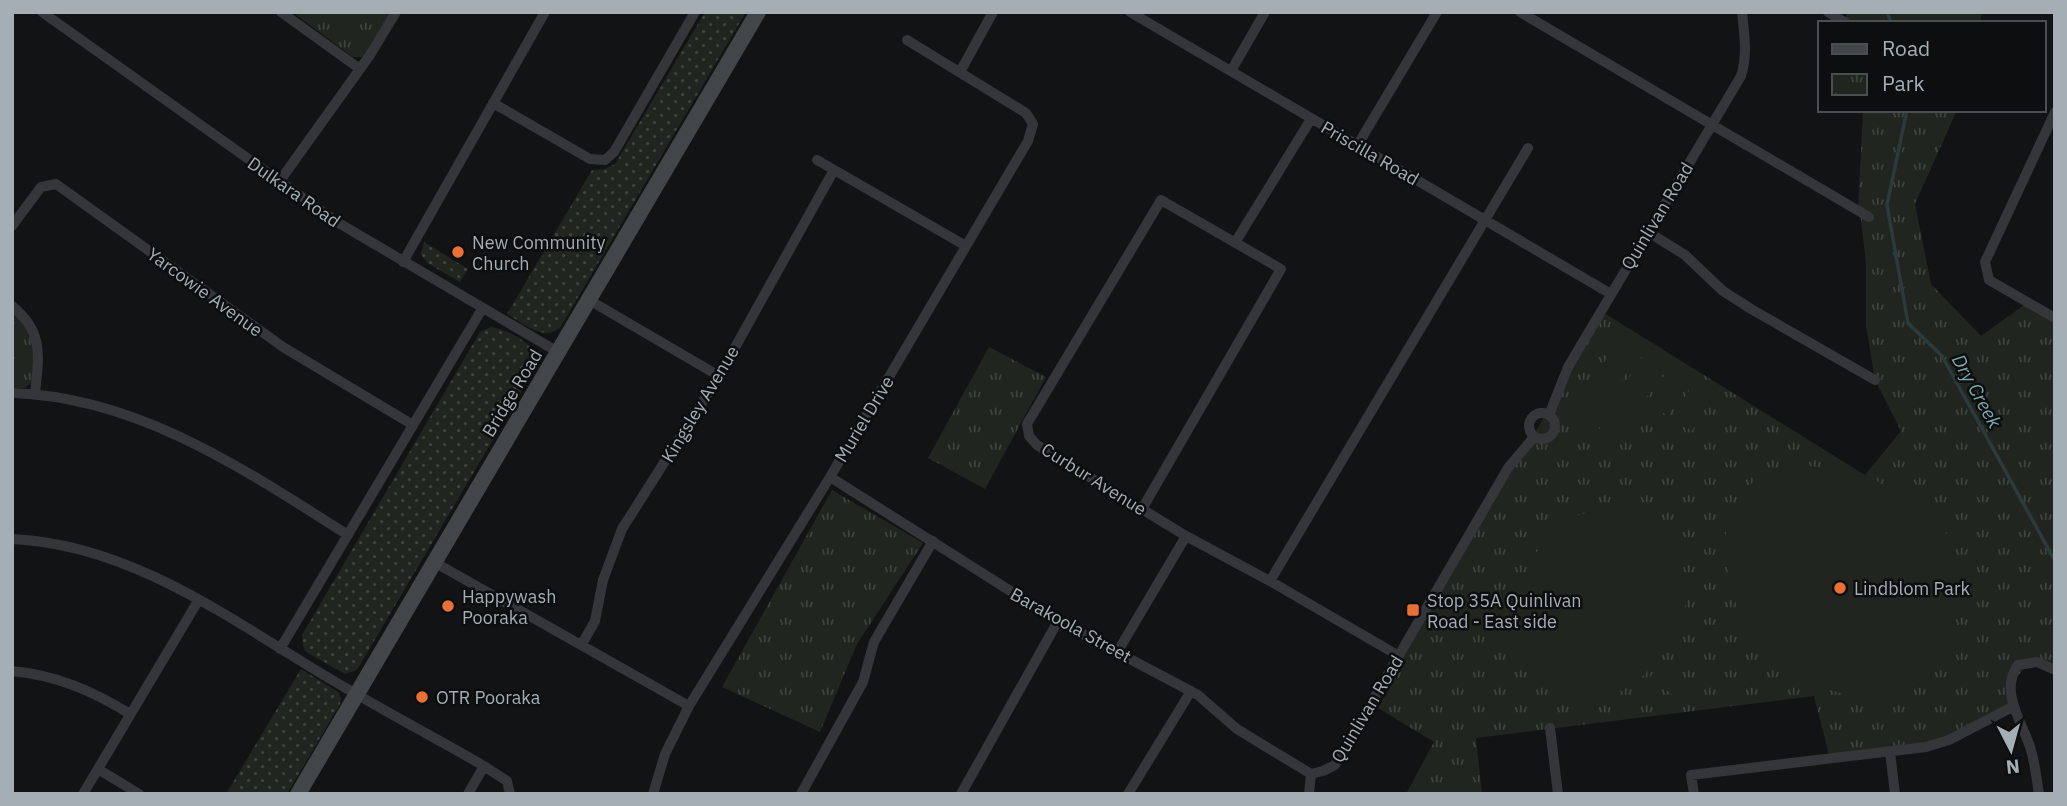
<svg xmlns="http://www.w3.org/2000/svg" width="2067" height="806" viewBox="0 0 2067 806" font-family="'IBM Plex Sans',sans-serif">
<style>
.grass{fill:url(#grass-dots)}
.park{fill:url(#park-tufts)}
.pitch{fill:#20261f}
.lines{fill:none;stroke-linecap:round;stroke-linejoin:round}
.stream{stroke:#2c3a3c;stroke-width:3.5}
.minor{stroke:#343639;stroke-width:10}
.secondary{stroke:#424649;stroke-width:16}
.poi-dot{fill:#e97135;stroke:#0d0e0f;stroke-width:2.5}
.labels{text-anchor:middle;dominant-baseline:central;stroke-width:5;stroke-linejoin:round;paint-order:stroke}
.street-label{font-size:18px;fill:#a4aeb4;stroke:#0d0e0f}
.poi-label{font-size:18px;fill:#a4aeb4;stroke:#0d0e0f;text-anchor:start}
.water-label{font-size:19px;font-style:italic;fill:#7ca7ae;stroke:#0d0e0f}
</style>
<defs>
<pattern id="grass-dots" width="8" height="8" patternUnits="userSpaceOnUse" patternTransform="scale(1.75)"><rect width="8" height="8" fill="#20261f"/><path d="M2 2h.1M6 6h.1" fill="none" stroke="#3d433d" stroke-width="1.8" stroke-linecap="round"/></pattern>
<pattern id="park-tufts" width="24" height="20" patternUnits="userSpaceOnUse" patternTransform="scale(1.75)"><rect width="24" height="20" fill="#20261f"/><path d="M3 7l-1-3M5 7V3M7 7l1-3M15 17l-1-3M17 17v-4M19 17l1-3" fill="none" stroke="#3d433d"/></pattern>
</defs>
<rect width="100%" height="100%" fill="#121314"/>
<path class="grass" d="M 705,12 L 746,12 L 560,328 C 543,342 523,323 507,314 L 592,170 L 605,169 L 615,164 Z
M 424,242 L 468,269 L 460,282 L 427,263 L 421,254 Z
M 491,327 C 507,329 544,348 536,367 L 357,670 L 345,674 L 306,652 L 303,646 L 302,635 L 480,332 Z
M 301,669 L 338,692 L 341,698 L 340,704 L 287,794 L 226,794 Z"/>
<path class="park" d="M 292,12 L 392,12 L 369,52 L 362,57 L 353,57 Z
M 1846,12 L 1982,12 L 1980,23 L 1847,23 Z
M 1863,110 L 1957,110 L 1915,204 L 1931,284 L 1981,336 L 2027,303 L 2055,318 L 2055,670 L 2029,662 L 2011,685 L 2014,706 L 1926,747 L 1830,759 L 1814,696 L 1476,738 L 1482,794 L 1406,794 L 1434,742 L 1378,708 L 1405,660 L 1399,656 L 1546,414 L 1601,311 L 1865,475 L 1901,431 L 1875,380 L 1866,326 L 1866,262 L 1860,212 L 1858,210 Z
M 12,310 C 37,333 36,349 33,381 L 25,388 L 12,388 Z
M 989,347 L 1046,377 L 985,489 L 928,458 Z
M 832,490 L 923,543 L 857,644 L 820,732 L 722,687 Z"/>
<path class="pitch" d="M 1623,332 L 1643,345 L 1619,385 L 1598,372 Z
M 1648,347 L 1669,359 L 1644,401 L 1623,388 Z
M 1672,362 L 1693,374 L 1668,416 L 1648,403 Z
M 1698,376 L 1717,388 L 1692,431 L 1672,418 Z
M 1595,379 L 1615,391 L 1590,433 L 1570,421 Z
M 1621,394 L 1641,406 L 1616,448 L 1595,436 Z
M 1811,466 L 1824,468 L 1852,477 L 1866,475 L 1920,506 L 1945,531 L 1961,570 L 1948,581 C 1951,600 1953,620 1950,639 C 1948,650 1942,658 1935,667 C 1928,676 1923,684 1913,689 C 1873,711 1811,688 1778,663 C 1751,641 1733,606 1728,572 C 1725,552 1723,528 1733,509 C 1751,475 1773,466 1811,466 Z
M 1615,511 C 1639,513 1659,525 1672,545 C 1697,584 1688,612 1665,649 C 1637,693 1592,716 1544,684 C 1485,645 1520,552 1568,520 C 1582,511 1600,512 1615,511 Z
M 1662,662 L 1692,687 L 1680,701 L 1650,677 Z"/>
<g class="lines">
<path class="stream" d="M 1887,12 L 1891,23
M 1907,110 L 1887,205 L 1908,323 L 1942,356 L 2055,561"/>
<path class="minor" d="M 42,12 L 337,222 L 558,352
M 281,12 L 360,69
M 1130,12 L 1611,294
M 1520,12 L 1869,217
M 1828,12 L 1846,23
M 1231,71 L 1265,12
M 960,72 L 993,12
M 493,103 L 590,159 L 605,160 L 614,152 L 695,12
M 2055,112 L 1985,262 L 1989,280 L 2055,318
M 1357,146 L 1437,12
M 817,160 L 966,246
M 279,182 L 370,55 L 396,12
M 12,226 L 41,187 L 56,184 L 283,347 L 413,425
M 1648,232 L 1685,255 L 1723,291 L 1751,309 L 1875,380
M 1236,241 L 1311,119
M 403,262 L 545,12
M 589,300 L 719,376
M 12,306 C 44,332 39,356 35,393
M 12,393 C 139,397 245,470 348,535
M1529 426a13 13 0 1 1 26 0a13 13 0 1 1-26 0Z
M 1549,415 L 1568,367 L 1741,76 C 1748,54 1744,34 1742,12
M 830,477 L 1058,621 L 1198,695 L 1237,729 L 1311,774
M 1142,509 L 1281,269 L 1161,200 L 1027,424 L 1029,436 L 1037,445 L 1186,536 L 1270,581 L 1399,656
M 12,539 C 128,544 226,616 322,674 C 375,706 430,735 484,766 L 507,781 L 510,794
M 434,562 L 689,706
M 1270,581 L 1528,148
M 582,644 L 595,621 L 603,580 L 622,529 L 719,376 L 834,170
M 280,649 L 482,309
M 1118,651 L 1186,536
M 12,671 C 56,675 93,691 130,714
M 1550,728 L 1558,794
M 1890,752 L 1895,794
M 98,769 L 139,794
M 1311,774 L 1323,771 L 1335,765 L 1508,468 L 1534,437
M 83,794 L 198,601
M 468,794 L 484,766
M 653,794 L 665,754 L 689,706 L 830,477 L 1028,141 L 1033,124 L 1026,113 L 907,40
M 801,794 L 863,682 L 874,642 L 933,541
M 961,794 L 1058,621
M 1128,794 L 1191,691
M 1309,794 L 1311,774
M 1694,794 L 1691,775 L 1926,747 L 1949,740 L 2014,706
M 2039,794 C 2036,777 2035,760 2029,744 C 2020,719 2000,690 2018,665 L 2037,662 L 2055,670"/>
<path class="secondary" d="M 298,794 L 758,12"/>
</g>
<g class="poi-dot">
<circle cx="458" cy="252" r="7"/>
<circle cx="1840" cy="588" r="7"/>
<circle cx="448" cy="606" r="7"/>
<rect x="1406" y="603" width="14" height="14" rx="3.5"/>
<circle cx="422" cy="697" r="7"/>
</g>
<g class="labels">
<g class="street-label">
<text transform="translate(1370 153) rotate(30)">Priscilla Road</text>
<text transform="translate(294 192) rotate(35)">Dulkara Road</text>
<text transform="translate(1657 216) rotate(-59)">Quinlivan Road</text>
<text transform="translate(205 292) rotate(36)">Yarcowie Avenue</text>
<text transform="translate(512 393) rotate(-59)">Bridge Road</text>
<text transform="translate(700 404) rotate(-59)">Kingsley Avenue</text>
<text transform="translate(864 419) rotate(-59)">Muriel Drive</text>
<text transform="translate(1094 479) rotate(32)">Curbur Avenue</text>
<text transform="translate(1071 625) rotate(29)">Barakoola Street</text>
<text transform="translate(1367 709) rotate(-59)">Quinlivan Road</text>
</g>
<g class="poi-label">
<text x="472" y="242">New Community<tspan x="472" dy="21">Church</tspan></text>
<text x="1854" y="588">Lindblom Park</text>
<text x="462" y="596">Happywash<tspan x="462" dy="21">Pooraka</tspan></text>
<text x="1427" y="600">Stop 35A Quinlivan<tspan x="1427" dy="21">Road - East side</tspan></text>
<text x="436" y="697">OTR Pooraka</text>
</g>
<g class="water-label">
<text transform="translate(1977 391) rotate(61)">Dry Creek</text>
</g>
</g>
<rect width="2067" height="806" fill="none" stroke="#a4aeb4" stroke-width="28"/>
<rect x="1818" y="21" width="228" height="91" fill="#0d0e0f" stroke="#494e51" stroke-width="2"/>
<rect x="1832" y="44" width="35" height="10" fill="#424649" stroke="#494e51" stroke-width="2"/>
<text x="1882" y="56" font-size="21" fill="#a4aeb4">Road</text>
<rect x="1832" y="74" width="35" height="21" fill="url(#park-tufts)" stroke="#494e51" stroke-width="2"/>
<text x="1882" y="91" font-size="21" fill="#a4aeb4">Park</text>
<g transform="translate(2011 750) rotate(174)" stroke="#0d0e0f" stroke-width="5" paint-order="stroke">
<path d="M0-5L12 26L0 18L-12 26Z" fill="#a4aeb4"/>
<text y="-10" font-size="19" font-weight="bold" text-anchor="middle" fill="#a4aeb4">N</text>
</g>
</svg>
